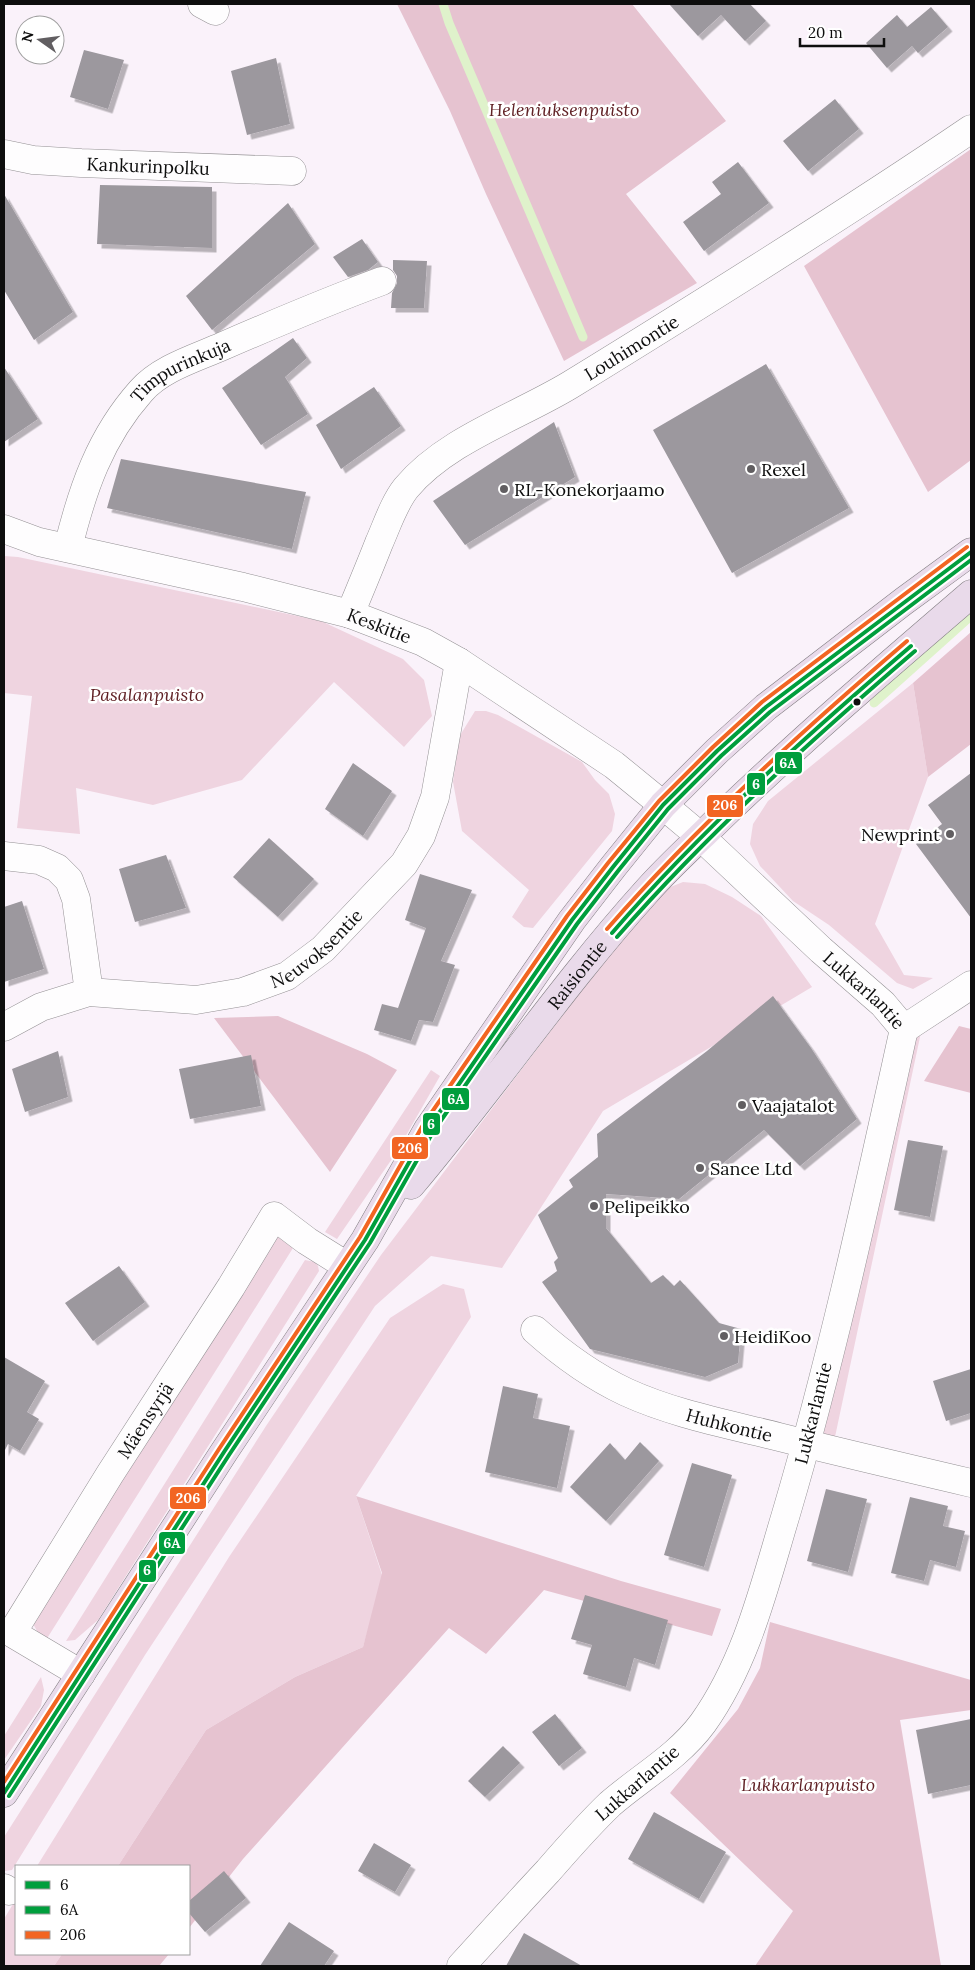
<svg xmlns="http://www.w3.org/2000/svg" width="975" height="1970" viewBox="0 0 975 1970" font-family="Lora,serif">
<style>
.green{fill:#efd4e0}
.forest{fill:#e6c3d0}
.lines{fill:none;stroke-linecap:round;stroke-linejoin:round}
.stream{stroke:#dff2cb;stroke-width:9}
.building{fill:#9c989e;filter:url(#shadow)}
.minor-casing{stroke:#949194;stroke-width:29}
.major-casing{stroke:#827e82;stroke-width:29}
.minor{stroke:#fefdfe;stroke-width:28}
.major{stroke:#e9daea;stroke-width:28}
.bus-1-casing{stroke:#fff;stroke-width:8}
.bus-2-casing{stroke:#fff;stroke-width:8}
.bus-3-casing{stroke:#fff;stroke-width:8}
.bus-1{stroke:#009e3d;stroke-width:4}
.bus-2{stroke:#009e3d;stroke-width:4}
.bus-3{stroke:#f26522;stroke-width:4}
.poi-dot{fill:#615e61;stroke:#fff;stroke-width:2}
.bus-dot{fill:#0e0e0e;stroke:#fff;stroke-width:2}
.labels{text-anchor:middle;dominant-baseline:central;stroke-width:5;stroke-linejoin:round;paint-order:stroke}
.park-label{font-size:18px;font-style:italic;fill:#612226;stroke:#fff}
.street-label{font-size:18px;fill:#0e0e0e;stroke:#fff}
.poi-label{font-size:18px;fill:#0e0e0e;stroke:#fff;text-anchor:start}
.line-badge{stroke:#fff;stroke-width:2}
.badge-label{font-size:14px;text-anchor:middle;font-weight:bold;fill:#fff}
</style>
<defs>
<filter id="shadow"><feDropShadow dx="4.5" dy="4.5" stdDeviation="0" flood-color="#0004"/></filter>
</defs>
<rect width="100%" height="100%" fill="#faf2fa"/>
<path class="green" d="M 4,556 L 18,557 L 321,621 L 403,659 L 424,680 L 432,716 L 404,747 L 334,682 L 242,780 L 153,805 L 76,788 L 80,834 L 17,828 L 32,696 L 4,693 Z
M 913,683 L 928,777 L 875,924 L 904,975 L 933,978 L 913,989 L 897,983 L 829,925 L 793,901 L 760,866 L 750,844 L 753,824 L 768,801 Z
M 475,711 L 486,711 L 498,715 L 582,762 L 595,780 L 609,794 L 615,814 L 612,831 L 533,928 L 524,927 L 512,917 L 529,890 L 462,831 L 453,782 L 459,737 Z
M 683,882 L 705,884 L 732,897 L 761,916 L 812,987 L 603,1111 L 502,1268 L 431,1256 L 375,1306 L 145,1655 L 12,1870 L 4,1871 L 4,1837 L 266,1426 L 381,1255 L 606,958 L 663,890 Z
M 921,1018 L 920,1037 L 832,1451 L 807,1444 Z
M 431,1070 L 440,1076 L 396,1153 L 337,1239 L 325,1232 Z
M 276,1229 L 293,1248 L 46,1640 L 37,1631 L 31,1620 Z
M 305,1260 L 315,1262 L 318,1266 L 319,1271 L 98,1620 L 75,1640 L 66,1641 Z
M 443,1284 L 464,1289 L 471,1317 L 356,1496 L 383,1578 L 363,1647 L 295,1677 L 206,1730 L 118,1866 L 37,1866 L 229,1557 L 390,1318 Z
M 41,1677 L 44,1690 L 41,1706 L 4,1760 L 4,1736 Z
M 16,1899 L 16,1954 L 62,1954 L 54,1966 L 4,1966 L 4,1919 Z"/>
<path class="forest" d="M 397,4 L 632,4 L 726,121 L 626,194 L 697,283 L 564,361 L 486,194 L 450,111 Z
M 971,149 L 971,460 L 928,492 L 804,266 Z
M 971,632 L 971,744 L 928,777 L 913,683 Z
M 278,1016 L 367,1054 L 397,1070 L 330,1172 L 214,1018 Z
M 959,1026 L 971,1029 L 971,1093 L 924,1081 Z
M 356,1496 L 621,1581 L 721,1609 L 712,1636 L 544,1590 L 486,1654 L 449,1628 L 243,1859 L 189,1928 L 189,1866 L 118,1866 L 206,1730 L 295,1677 L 363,1647 L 382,1573 Z
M 770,1622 L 971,1680 L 971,1710 L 900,1720 L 941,1966 L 755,1966 L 793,1911 L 670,1793 L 738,1709 L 760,1668 Z
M 62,1954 L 169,1954 L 159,1966 L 54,1966 Z"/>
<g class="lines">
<path class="stream" d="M 443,4 L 449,23 L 583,337
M 874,703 L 971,616"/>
</g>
<path class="building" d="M 669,4 L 750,4 L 766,21 L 745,41 L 721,15 L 698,36 Z
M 931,7 L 948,27 L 918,53 L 912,46 L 887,68 L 866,43 L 897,15 L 907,27 Z
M 84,50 L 124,60 L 108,109 L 70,97 Z
M 276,58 L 290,124 L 247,135 L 231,71 Z
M 835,99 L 859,129 L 808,171 L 783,141 Z
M 738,162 L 769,203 L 704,251 L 683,222 L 721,194 L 712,182 Z
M 100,185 L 212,187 L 212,248 L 97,244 Z
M 4,194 L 73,312 L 34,340 L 4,290 Z
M 288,203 L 315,244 L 212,330 L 186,296 Z
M 362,239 L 378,262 L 368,270 L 348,277 L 333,257 Z
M 393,260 L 427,261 L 424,308 L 391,308 L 392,293 L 397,283 L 397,276 L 393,270 Z
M 293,338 L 307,358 L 285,377 L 308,414 L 261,445 L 222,388 Z
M 766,364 L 849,508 L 732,573 L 653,430 Z
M 4,367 L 38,419 L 4,442 Z
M 374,387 L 401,426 L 341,469 L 316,425 Z
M 554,422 L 575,477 L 465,545 L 433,501 Z
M 121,459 L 306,492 L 292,549 L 107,508 Z
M 353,763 L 392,791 L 363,836 L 325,809 Z
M 971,773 L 971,918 L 916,844 L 942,824 L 928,805 Z
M 269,838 L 314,879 L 278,917 L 233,877 Z
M 166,855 L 186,908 L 135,922 L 119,869 Z
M 420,874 L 472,890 L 441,961 L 455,965 L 433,1022 L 419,1020 L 411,1041 L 374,1030 L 382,1004 L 398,1008 L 426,928 L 405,920 Z
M 22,901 L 44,969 L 4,982 L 4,907 Z
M 773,996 L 811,1048 L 857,1119 L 800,1166 L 764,1130 L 679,1199 L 606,1194 L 606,1228 L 651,1283 L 663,1275 L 674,1286 L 680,1280 L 719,1323 L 741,1329 L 738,1363 L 705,1377 L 590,1349 L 542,1282 L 557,1271 L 554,1262 L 558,1258 L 538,1215 L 573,1187 L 569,1180 L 598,1157 L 597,1134 L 707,1051 Z
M 58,1051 L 68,1097 L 25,1112 L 12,1069 Z
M 251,1055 L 261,1106 L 190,1119 L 179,1069 Z
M 908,1140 L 943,1146 L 930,1217 L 894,1210 Z
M 119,1266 L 145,1302 L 93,1341 L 65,1303 Z
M 4,1357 L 45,1381 L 27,1412 L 39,1419 L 20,1451 L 8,1444 L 4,1452 Z
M 971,1369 L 971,1413 L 946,1421 L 933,1381 Z
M 503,1386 L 538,1394 L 533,1418 L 570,1426 L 557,1488 L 485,1472 Z
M 640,1442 L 659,1461 L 606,1521 L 570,1487 L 610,1443 L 625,1460 Z
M 692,1463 L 732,1475 L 704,1567 L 664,1555 Z
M 826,1489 L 867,1499 L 848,1572 L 807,1561 Z
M 910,1497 L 948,1506 L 943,1526 L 965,1531 L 956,1567 L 930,1560 L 924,1581 L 891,1573 Z
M 585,1595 L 668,1620 L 655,1665 L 634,1658 L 626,1687 L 583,1674 L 592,1645 L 571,1639 Z
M 555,1714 L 582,1748 L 559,1766 L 532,1732 Z
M 971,1719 L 971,1785 L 928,1794 L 916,1730 Z
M 503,1746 L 520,1763 L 485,1797 L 468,1781 Z
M 654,1812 L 726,1852 L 699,1899 L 628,1859 Z
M 374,1843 L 411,1865 L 395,1892 L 358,1871 Z
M 224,1871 L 246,1898 L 205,1932 L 189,1913 L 189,1901 Z
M 289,1922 L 334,1951 L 324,1966 L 260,1966 Z
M 524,1933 L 582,1966 L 506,1966 Z"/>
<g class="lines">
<defs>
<g id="minor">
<path d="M 202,4 L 215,11"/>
<path id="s1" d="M 4,154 L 33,160 L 81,163 L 292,171"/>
<path id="s2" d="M 4,529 L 39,542 L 243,587 L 350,614 L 423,642 L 459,662 L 614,765 L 663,805 L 701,837 L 821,950 L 883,1004 L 904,1029 C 868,1192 833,1355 786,1514 C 764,1587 747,1661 703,1723 C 678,1757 641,1777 610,1804 C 588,1825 568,1848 548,1871 C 519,1902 490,1934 461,1966"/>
<path id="s3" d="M 68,548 C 82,490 100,437 141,391 C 161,368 196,358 223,346 C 276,323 328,301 382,281"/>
<path id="s4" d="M 350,614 C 360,590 370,566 379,543 C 387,525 394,503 406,488 C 446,440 517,417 570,385 C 705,302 840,218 971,129"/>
<path d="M 4,856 L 39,860 L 57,868 L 69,880 L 76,899 L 89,992"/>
<path id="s5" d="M 4,1027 L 41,1007 L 89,992 L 196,1000 L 243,992 L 287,976 L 323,949 L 404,864 L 421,836 L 435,797 L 459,662"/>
<path d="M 904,1029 L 971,985"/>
<path id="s6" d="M 535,1330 C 563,1355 592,1376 626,1392 C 674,1414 728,1424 779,1437 C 843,1453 907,1468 971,1483"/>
<path id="s7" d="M 81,1674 L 12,1633 L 110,1474 L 231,1287 L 274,1216 L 307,1241 L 347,1266"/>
<path d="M 4,1888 L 9,1891"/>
</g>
<g id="major">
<path id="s8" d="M 411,1185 C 492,1089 563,984 647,891 C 670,865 696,842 720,818 C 801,740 886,667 971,594"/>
<path d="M 4,1793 L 224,1452 L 365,1240 L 428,1129 L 572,920 L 613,867 L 663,805 L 717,751 L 766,707 L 904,601 L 971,552"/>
</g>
</defs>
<use href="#minor" class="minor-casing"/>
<use href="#major" class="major-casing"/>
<use href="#minor" class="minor"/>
<use href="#major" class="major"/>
<defs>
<path id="bus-1" d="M 612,933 C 703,828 806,736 911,646
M 4,1793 L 224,1452 L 365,1240 L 428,1129 L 572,920 L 613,867 L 663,805 L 717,751 L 766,707 L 971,552"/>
<path id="bus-2" d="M 617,937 C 708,833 810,741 915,651
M 9,1796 L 229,1455 L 370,1243 L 433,1132 L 577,924 L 618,871 L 668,809 L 721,756 L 770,712 L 971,560"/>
<path id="bus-3" d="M 607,929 C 699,824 801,732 907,641
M 4,1782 L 219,1449 L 360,1237 L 423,1125 L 567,916 L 608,863 L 659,801 L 713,747 L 762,702 L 967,547"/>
</defs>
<use href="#bus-1" class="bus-1-casing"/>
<use href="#bus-2" class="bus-2-casing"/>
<use href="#bus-3" class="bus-3-casing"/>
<use href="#bus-1" class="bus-1"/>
<use href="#bus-2" class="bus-2"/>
<use href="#bus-3" class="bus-3"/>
</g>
<g class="poi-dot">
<circle cx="751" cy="469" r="5"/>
<circle cx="504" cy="489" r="5"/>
<circle cx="950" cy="834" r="5"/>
<circle cx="742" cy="1105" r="5"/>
<circle cx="700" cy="1168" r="5"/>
<circle cx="594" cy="1206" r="5"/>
<circle cx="724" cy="1336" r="5"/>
</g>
<circle class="bus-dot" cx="857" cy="702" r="4.5"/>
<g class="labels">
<g class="park-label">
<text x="564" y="109">Heleniuksenpuisto</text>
<text x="147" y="694">Pasalanpuisto</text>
<text x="808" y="1784">Lukkarlanpuisto</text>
</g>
<g class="street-label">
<text stroke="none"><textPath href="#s1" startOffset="145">Kankurinpolku</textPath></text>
<text stroke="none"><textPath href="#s4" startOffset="405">Louhimontie</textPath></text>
<text stroke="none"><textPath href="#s3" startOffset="220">Timpurinkuja</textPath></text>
<text stroke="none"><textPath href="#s2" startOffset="388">Keskitie</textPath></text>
<text stroke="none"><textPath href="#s5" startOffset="334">Neuvoksentie</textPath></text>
<text stroke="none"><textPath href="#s8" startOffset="268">Raisiontie</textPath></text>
<text stroke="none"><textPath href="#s2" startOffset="999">Lukkarlantie</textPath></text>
<text transform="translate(813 1413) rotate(-76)">Lukkarlantie</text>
<text stroke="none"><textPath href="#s7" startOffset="331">Mäensyrjä</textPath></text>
<text stroke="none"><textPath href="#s6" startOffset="219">Huhkontie</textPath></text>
<text transform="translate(637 1783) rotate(-41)">Lukkarlantie</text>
</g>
<g class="poi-label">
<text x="761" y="469">Rexel</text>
<text x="514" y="489">RL-Konekorjaamo</text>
<text x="940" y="834" text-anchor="end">Newprint</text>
<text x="752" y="1105">Vaajatalot</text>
<text x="710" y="1168">Sance Ltd</text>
<text x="604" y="1206">Pelipeikko</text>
<text x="734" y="1336">HeidiKoo</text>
</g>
</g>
<g class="line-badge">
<rect x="774" y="751" width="29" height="24" rx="5" fill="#009e3d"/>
<rect x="746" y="772" width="20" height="24" rx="5" fill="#009e3d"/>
<rect x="706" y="794" width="38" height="24" rx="5" fill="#f26522"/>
<rect x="441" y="1087" width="29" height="24" rx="5" fill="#009e3d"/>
<rect x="422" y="1112" width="19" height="24" rx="5" fill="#009e3d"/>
<rect x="391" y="1136" width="38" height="24" rx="5" fill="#f26522"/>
<rect x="169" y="1486" width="38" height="24" rx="5" fill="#f26522"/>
<rect x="158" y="1531" width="28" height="24" rx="5" fill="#009e3d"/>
<rect x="138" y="1559" width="19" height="24" rx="5" fill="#009e3d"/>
</g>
<g class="badge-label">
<text x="788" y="768">6A</text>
<text x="756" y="789">6</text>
<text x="725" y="810">206</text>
<text x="456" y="1104">6A</text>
<text x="431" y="1129">6</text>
<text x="410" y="1153">206</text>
<text x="188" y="1503">206</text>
<text x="172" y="1548">6A</text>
<text x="147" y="1575">6</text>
</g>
<rect width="975" height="1970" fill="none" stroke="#0e0e0e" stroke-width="10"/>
<rect x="15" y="1865" width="175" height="90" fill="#ffffff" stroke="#9f9f9f"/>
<rect x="25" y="1881" width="25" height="8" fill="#009e3d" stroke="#9f9f9f"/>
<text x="60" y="1890" font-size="15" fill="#0e0e0e">6</text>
<rect x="25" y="1906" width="25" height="8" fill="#009e3d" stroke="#9f9f9f"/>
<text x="60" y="1915" font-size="15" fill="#0e0e0e">6A</text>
<rect x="25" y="1931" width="25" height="8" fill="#f26522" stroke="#9f9f9f"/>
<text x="60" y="1940" font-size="15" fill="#0e0e0e">206</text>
<g transform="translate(40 40) rotate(284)"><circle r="24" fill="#ffffff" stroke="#9f9f9f"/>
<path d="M0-4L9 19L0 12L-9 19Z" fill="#615e61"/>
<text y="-8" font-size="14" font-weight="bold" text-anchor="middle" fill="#0e0e0e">N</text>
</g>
<path d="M800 38v8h84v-8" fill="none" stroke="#0e0e0e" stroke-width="2.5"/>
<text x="808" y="38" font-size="15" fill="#0e0e0e" stroke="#ffffff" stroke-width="4" paint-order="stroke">20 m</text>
</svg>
